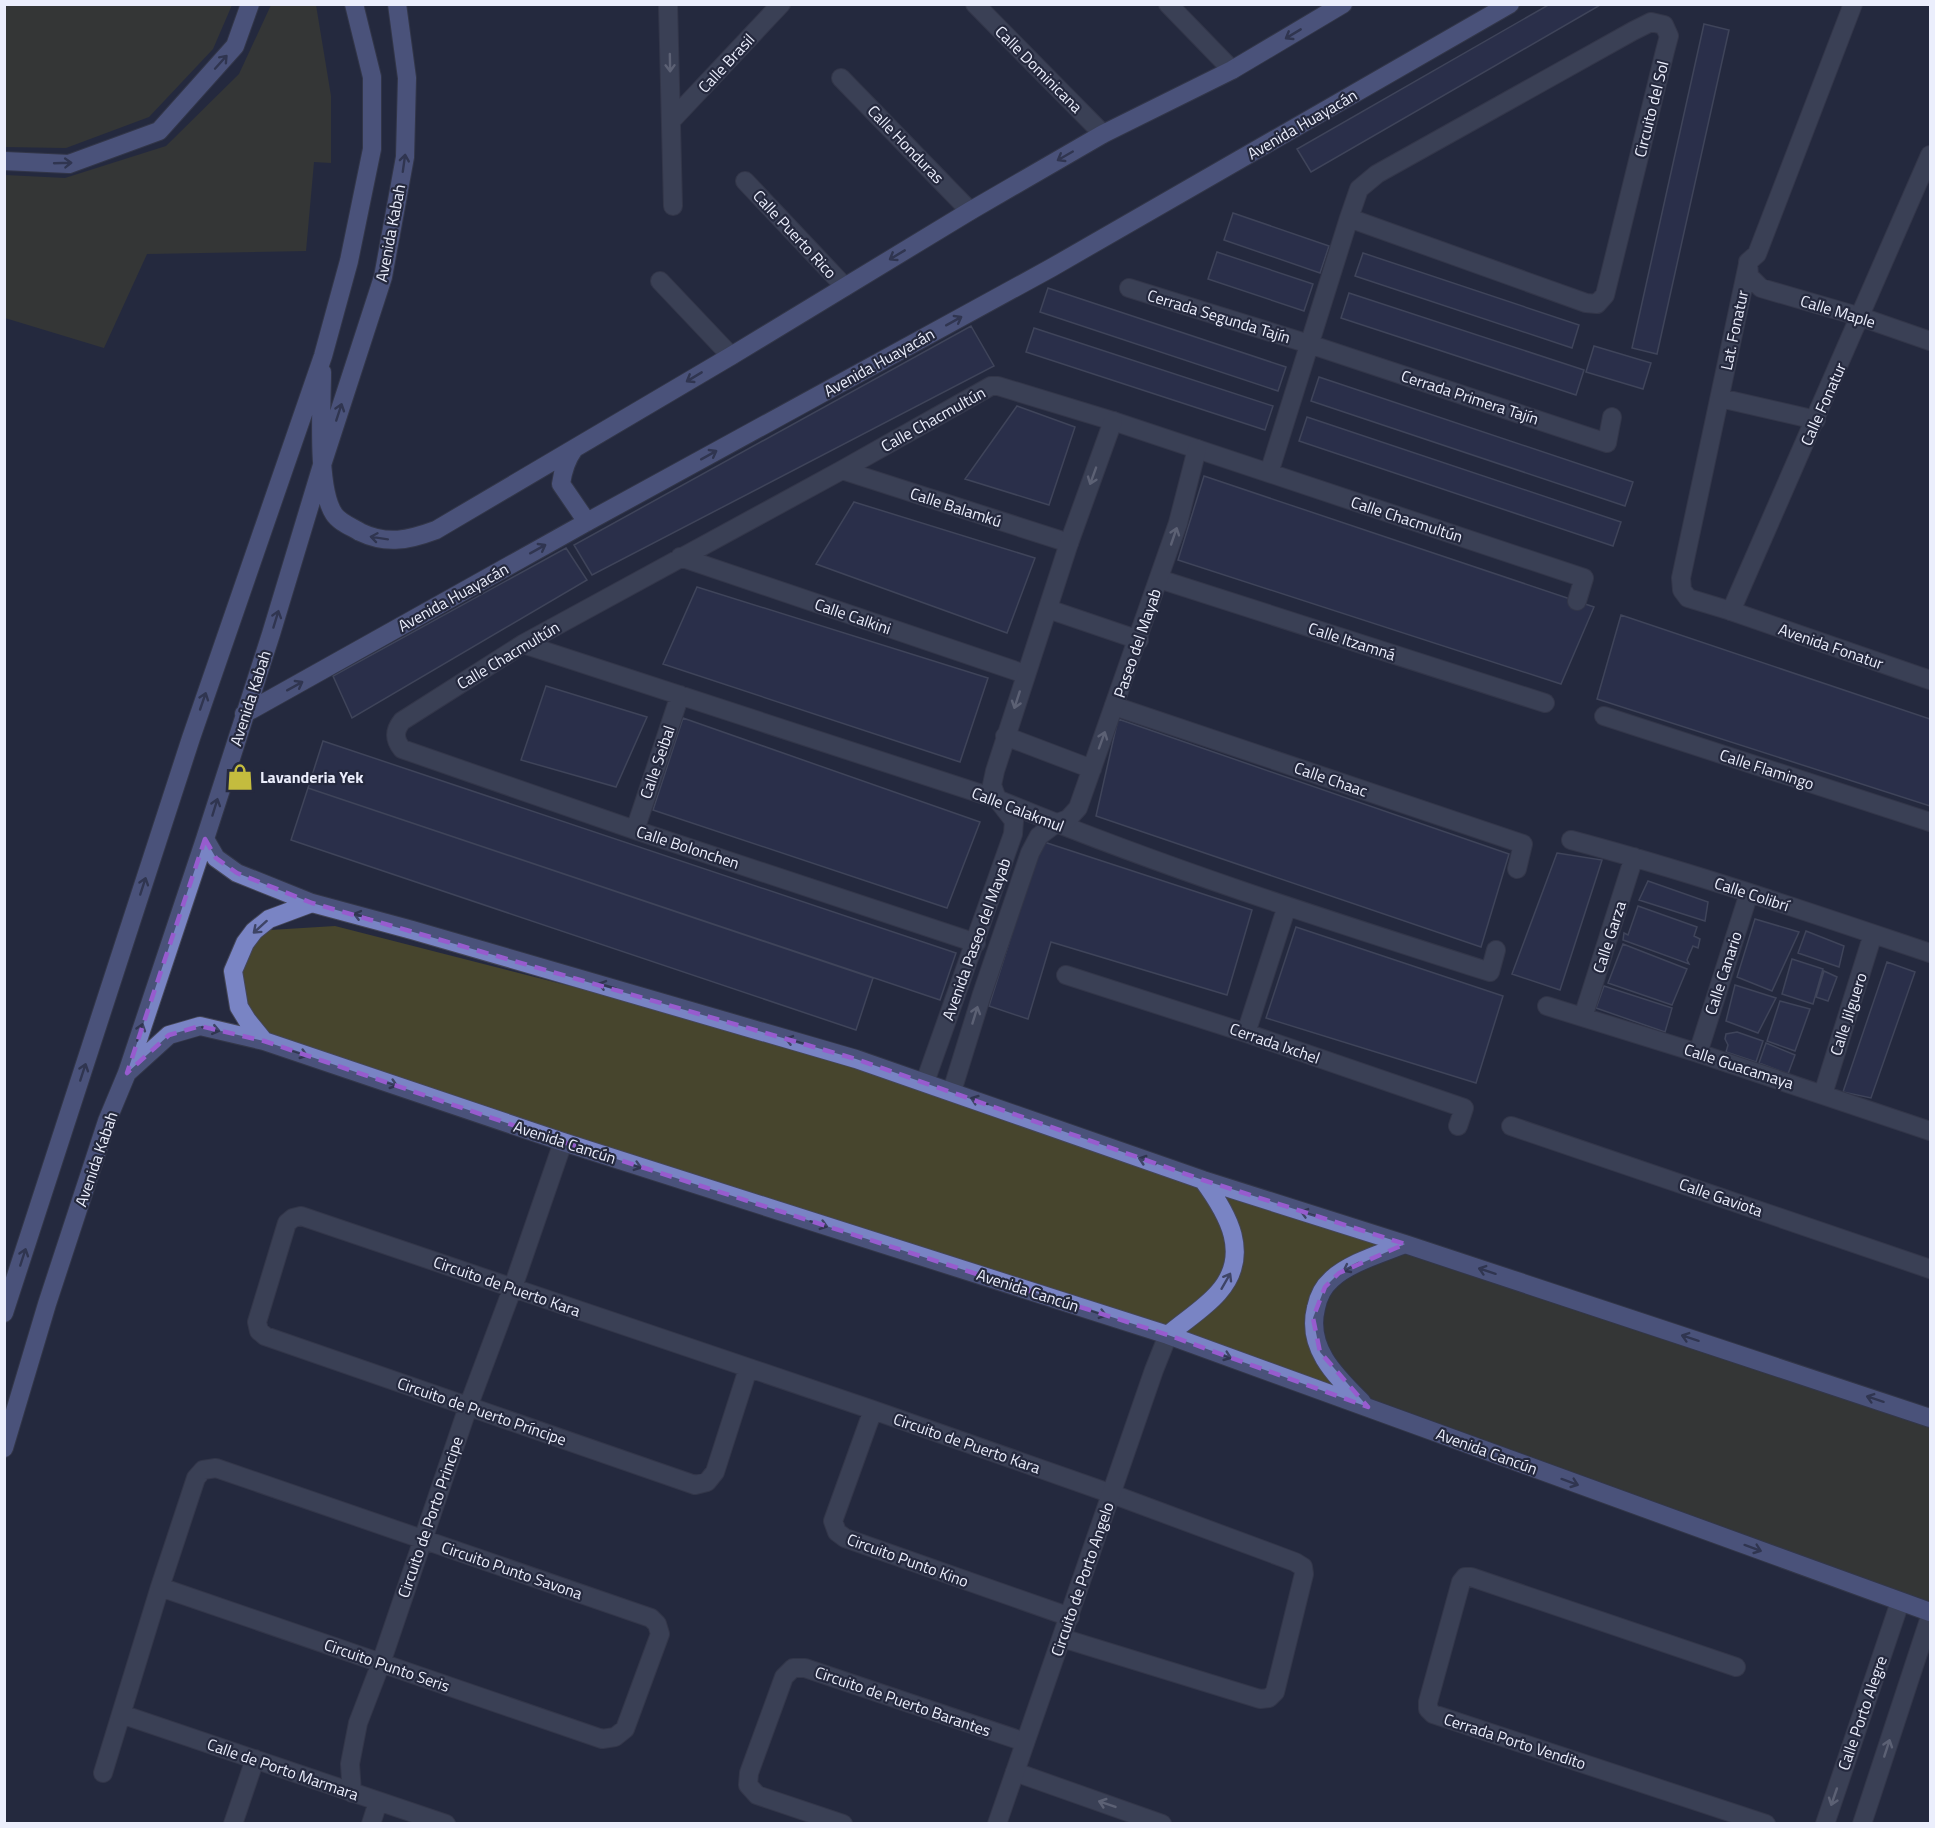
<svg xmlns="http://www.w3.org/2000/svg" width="1935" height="1828" viewBox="0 0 1935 1828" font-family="'Titillium Web',sans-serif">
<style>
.green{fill:#47452d}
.building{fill:#313759;stroke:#5f647c;stroke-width:1.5}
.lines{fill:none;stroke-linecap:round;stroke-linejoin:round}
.street-casing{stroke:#444658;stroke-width:20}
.secondary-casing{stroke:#444658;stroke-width:20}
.primary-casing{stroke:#444658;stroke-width:20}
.street{stroke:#565b72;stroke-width:18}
.secondary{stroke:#565b72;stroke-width:18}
.primary{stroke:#7984c4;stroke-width:18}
.oneway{stroke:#3e4466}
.oneway2{stroke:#a0a4b7}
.marked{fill:none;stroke:#975cce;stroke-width:4.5;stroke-dasharray:12 8;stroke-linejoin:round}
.labels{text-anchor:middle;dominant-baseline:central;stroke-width:4.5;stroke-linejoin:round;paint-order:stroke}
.street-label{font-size:16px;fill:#ebeefc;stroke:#25293e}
.poi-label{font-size:16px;font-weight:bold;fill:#ebeefc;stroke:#25293e;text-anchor:start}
</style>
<rect width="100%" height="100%" fill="#25293e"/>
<path class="green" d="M 5,4 L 232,4 L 232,5 L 213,49 L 149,117 L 66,148 L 5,147 Z
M 271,5 L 316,5 L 331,96 L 331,163 L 314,162 L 306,251 L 147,254 L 104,348 L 5,318 L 5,175 L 65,178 L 166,146 L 239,74 Z
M 335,926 L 856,1059 L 1930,1418 L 1930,1612 L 1128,1322 L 264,1041 L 239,1007 L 240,953 L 254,931 Z"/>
<path class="building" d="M 1550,4 L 1602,4 L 1311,172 L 1297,149 Z
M 1704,24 L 1729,30 L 1657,354 L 1632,348 Z
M 1233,213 L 1329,246 L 1320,273 L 1224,240 Z
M 1217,252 L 1313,284 L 1304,311 L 1208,279 Z
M 1363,253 L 1579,325 L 1572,348 L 1355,276 Z
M 1048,288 L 1286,367 L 1278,391 L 1040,312 Z
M 1349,293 L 1584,370 L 1576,395 L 1341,318 Z
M 971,326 L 994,366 L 592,575 L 574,545 Z
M 1034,328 L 1273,406 L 1265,430 L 1026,352 Z
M 1594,346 L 1651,363 L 1643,389 L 1586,372 Z
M 1319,377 L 1633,482 L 1625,506 L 1311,401 Z
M 1017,406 L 1075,427 L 1049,505 L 965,479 Z
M 1307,417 L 1621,522 L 1613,546 L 1299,441 Z
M 1204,476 L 1594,607 L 1561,684 L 1178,560 Z
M 854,502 L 1035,558 L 1007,633 L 816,564 Z
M 566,548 L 587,580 L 352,718 L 333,676 Z
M 697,587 L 988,678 L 960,762 L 663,664 Z
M 1621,615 L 1930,719 L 1930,806 L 1597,699 Z
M 546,686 L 647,717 L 616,787 L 521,760 Z
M 683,718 L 980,822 L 947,908 L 653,810 Z
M 1118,719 L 1509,854 L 1481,947 L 1096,816 Z
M 323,741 L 956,953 L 940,1000 L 308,788 Z
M 308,788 L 873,978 L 856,1030 L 291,840 Z
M 1041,841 L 1252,910 L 1227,995 L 1051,942 L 1028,1019 L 989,1006 Z
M 1557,853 L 1602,860 L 1560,990 L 1512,974 Z
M 1648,881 L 1708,902 L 1705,921 L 1639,900 Z
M 1638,906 L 1697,927 L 1694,936 L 1700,939 L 1698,948 L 1693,946 L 1687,960 L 1689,964 L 1623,940 L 1624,933 L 1628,935 Z
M 1755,919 L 1799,932 L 1772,991 L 1737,977 Z
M 1296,927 L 1503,996 L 1476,1083 L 1266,1018 Z
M 1806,931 L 1844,946 L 1839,967 L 1798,953 Z
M 1623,944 L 1687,969 L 1672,1005 L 1608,983 Z
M 1792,959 L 1823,969 L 1813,1004 L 1782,994 Z
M 1887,962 L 1915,972 L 1871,1098 L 1843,1092 Z
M 1824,971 L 1837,977 L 1828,1001 L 1816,997 Z
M 1735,985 L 1776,998 L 1758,1033 L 1726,1021 Z
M 1604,986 L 1672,1008 L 1665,1032 L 1596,1008 Z
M 1780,1001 L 1810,1009 L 1795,1051 L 1767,1041 Z
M 1737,1032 L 1763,1041 L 1756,1062 L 1726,1052 L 1728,1045 L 1725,1039 L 1726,1034 Z
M 1766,1043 L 1795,1055 L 1788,1074 L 1759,1063 Z"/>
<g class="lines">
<defs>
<path id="street" d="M 668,4 L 673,206
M 975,4 L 1103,134
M 1168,4 L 1232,70
M 1853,4 L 1757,254 L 1748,262 L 1749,276 L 1761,288 L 1861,317 L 1930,341
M 841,78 L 970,211
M 671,121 L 781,4
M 745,181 L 845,287
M 660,281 L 731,356
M 1129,288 L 1309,344 L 1607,443 L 1612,417
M 1720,398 L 1816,420
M 842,470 L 1069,543
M 1269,473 L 1349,218 L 1359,189 L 1377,174 L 1633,31 L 1651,22 L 1664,25 L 1669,36 L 1665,51 L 1605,295 L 1597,304 L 1586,303 L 1349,218
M 680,557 L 1025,674
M 1159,579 L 1545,703
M 1731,611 L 1688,598 L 1682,590 L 1681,578 L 1748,264
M 523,644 L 997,799 C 1158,866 1324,919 1490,972 L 1496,950
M 1114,706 L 1523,844 L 1517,869
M 1604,716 L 1930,822
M 635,830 L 680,695
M 1571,840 C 1692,872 1811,913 1930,953
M 976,943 L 635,830 L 402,749 C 394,739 394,731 402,721 L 523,644 L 842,470 L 991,386 L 998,386 L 1113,421 L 1584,578 L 1577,601
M 1066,975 L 1246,1033 L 1464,1108 L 1458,1126
M 1547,1006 L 1698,1053 L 1930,1131
M 1583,1017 L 1634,857
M 1246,1033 L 1287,906
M 1698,1053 L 1749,893
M 1823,1094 L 1873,934
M 1511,1126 L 1930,1269
M 748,1369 L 715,1472 L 707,1482 L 695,1485 L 265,1336 L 259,1331 L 257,1322 L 287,1223 L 293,1218 L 301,1216 L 873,1410 L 1112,1494 L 1295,1562 L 1303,1567 L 1304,1574 L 1275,1692 L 1269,1698 L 1260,1699 L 1062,1638
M 873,1410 L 833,1521 L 837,1532 L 845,1538 L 1070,1617
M 1736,1667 L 1471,1577 L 1465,1577 L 1461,1582 L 1428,1702 L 1428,1709 L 1433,1714 L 1766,1824
M 121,1714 L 446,1824
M 1015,1772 L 1162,1824
M 103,1773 L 160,1587 L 196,1478 L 203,1470 L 216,1468 L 651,1618 L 657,1624 L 660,1634 L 625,1729 L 615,1737 L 602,1739 L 160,1587
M 352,1793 L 350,1764 L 358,1723 L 381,1663 L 468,1407 L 513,1287 L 563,1142
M 233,1824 L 255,1759
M 371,1824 L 378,1802
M 843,1824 L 757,1795 L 748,1785 L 749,1773 L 784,1677 L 793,1668 L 805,1668 L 1025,1742"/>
<path id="secondary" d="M 1930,155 L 1731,611 L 1930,680
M 1048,609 L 1139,640
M 1005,736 L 1092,769
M 925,1082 L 1013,834 L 1014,821 L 997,799 L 992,785 L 995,771 L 1069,543 L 1113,421
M 952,1091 L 982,994 L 1030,853 L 1039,836 L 1055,824 L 1068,819 L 1078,808 L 1178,523 L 1197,449
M 997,1824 L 1154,1370 L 1168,1335
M 1825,1824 L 1900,1602
M 1862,1824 L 1930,1617"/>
<path id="primary" d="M 4,161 L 69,164 L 159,131 L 235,46 L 250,4
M 322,372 C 322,405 316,487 334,514 C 339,522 352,527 360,532 C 387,545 409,540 436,530 L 731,356 L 970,211 L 1103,134 L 1232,70 L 1343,4
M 574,449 C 566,460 563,470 561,484 L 587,522
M 244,714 L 587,522 L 1051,268 L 1510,4
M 205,839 L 216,858 L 237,873 L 312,903 L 412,930 L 856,1059 L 1203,1180 L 1405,1244 L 1930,1418
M 264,1041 L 247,1020 L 239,1007 L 233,971 L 245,943 L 254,931 L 269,919 L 312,903
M 127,1073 L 169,1035 L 200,1026 L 264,1041 L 563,1142 L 1168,1335 L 1930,1612
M 4,1313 L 191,738 L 323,356 L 349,261 L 372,149 L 372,77 L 354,4
M 1168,1335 C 1184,1321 1204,1309 1218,1293 C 1252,1255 1228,1214 1203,1180
M 1362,1402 C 1336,1376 1306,1348 1316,1308 C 1318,1298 1323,1287 1331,1280 C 1348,1263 1383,1253 1405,1244
M 4,1448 L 47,1304 L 107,1121 L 127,1073 L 205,839 L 271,634 L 322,465 L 383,277 L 405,157 L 407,78 L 397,4"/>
</defs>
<use href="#street" class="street-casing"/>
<use href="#secondary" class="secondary-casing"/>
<use href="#primary" class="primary-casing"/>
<use href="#street" class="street"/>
<use href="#secondary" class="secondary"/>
<use href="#primary" class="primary"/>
</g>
<defs><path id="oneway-shaft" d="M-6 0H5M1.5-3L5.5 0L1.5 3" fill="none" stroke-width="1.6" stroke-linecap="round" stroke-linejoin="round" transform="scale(1.5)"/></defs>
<g class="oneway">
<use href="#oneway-shaft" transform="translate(1293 34) rotate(149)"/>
<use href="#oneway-shaft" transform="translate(221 62) rotate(-48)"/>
<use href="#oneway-shaft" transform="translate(1065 156) rotate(150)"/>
<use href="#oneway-shaft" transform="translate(63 163) rotate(-2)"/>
<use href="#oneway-shaft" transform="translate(404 163) rotate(-82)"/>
<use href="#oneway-shaft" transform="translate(897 255) rotate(149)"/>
<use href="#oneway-shaft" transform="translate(954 321) rotate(-29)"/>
<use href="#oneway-shaft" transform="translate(694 377) rotate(149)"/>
<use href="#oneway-shaft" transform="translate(339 412) rotate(-72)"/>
<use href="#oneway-shaft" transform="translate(709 455) rotate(-29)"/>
<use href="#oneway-shaft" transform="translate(379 538) rotate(-171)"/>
<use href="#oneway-shaft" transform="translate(538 549) rotate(-29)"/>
<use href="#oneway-shaft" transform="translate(276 619) rotate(-73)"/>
<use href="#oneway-shaft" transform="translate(295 686) rotate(-29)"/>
<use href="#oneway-shaft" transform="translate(203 701) rotate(-71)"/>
<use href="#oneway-shaft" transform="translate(215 807) rotate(-73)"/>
<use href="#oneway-shaft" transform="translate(143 886) rotate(-72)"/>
<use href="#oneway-shaft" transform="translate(362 916) rotate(-165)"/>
<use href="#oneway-shaft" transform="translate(260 927) rotate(138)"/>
<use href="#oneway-shaft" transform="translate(607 986) rotate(-164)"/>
<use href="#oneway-shaft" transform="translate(211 1029) rotate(13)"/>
<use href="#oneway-shaft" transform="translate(140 1032) rotate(-72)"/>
<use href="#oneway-shaft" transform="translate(794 1041) rotate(-164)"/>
<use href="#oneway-shaft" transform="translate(299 1053) rotate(19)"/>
<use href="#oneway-shaft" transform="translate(83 1072) rotate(-72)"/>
<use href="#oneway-shaft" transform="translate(389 1083) rotate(19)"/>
<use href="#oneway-shaft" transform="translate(979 1101) rotate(-160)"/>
<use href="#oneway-shaft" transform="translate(1147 1161) rotate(-161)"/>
<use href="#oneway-shaft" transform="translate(633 1165) rotate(18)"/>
<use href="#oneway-shaft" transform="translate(1309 1214) rotate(-163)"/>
<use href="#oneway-shaft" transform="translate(819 1224) rotate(18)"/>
<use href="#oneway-shaft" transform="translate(23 1257) rotate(-72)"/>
<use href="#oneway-shaft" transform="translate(1351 1267) rotate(153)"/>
<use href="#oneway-shaft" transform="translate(1487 1271) rotate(-162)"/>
<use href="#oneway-shaft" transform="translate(1226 1281) rotate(-60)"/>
<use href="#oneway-shaft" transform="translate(1098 1313) rotate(18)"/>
<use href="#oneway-shaft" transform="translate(1690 1338) rotate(-162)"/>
<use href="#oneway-shaft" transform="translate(1223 1355) rotate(20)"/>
<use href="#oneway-shaft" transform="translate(1875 1399) rotate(-162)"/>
<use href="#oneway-shaft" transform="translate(1570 1482) rotate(20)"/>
<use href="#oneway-shaft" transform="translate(1753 1548) rotate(20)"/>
</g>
<g class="oneway2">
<use href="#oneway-shaft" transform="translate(670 63) rotate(89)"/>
<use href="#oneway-shaft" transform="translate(1093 476) rotate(110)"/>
<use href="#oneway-shaft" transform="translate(1174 536) rotate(-71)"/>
<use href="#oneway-shaft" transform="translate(1017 700) rotate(108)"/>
<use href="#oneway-shaft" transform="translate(1102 740) rotate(-70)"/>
<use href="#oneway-shaft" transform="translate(975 1015) rotate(-73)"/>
<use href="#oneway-shaft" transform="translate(1887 1748) rotate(-72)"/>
<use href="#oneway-shaft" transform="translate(1834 1797) rotate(109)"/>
<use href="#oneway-shaft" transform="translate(1107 1804) rotate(-161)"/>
</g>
<path d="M0 0H1935V1828H0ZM 205,839 L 216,858 L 237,873 L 312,903 L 856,1059 L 1203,1180 L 1405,1244 L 1339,1273 L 1325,1287 L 1313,1318 L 1320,1352 L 1368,1407 L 1168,1335 L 563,1142 L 264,1041 L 200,1026 L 169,1035 L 127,1073 Z" fill="#25293e" fill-opacity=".55" fill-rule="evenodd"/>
<path class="marked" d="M 205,839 L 216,858 L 237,873 L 312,903 L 856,1059 L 1203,1180 L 1405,1244 L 1339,1273 L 1325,1287 L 1313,1318 L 1320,1352 L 1368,1407 L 1168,1335 L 563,1142 L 264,1041 L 200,1026 L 169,1035 L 127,1073 Z"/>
<defs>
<symbol id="shop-bare" viewBox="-9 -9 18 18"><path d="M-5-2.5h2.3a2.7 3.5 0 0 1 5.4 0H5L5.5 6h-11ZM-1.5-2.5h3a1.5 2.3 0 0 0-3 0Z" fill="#c4bc3e" stroke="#25293e" stroke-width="2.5" paint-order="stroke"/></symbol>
</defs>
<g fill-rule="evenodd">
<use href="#shop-bare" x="221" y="758" width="38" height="38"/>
</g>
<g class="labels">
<g class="street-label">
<text transform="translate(726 63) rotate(-47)">Calle Brasil</text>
<text transform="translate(1039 69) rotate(45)">Calle Dominicana</text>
<text transform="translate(1651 109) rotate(-76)">Circuito del Sol</text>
<text transform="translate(1302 124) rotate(-30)">Avenida Huayacán</text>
<text transform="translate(906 144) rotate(46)">Calle Honduras</text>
<text transform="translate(390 233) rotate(-79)">Avenida Kabah</text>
<text transform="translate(795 234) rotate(47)">Calle Puerto Rico</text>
<text transform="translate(1838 311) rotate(17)">Calle Maple</text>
<text transform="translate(1219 316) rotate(17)">Cerrada Segunda Tajín</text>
<text transform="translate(1734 330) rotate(-78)">Lat. Fonatur</text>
<text transform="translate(879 362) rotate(-29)">Avenida Huayacán</text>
<text transform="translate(1470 397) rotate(18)">Cerrada Primera Tajín</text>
<text transform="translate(1823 404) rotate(-66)">Calle Fonatur</text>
<text transform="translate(933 419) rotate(-29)">Calle Chacmultún</text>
<text transform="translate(956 507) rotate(18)">Calle Balamkú</text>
<text transform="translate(1407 519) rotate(18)">Calle Chacmultún</text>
<text transform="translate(453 597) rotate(-29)">Avenida Huayacán</text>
<text transform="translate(853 616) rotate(19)">Calle Calkini</text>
<text transform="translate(1352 641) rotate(18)">Calle Itzamná</text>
<text transform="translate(1137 643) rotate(-71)">Paseo del Mayab</text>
<text transform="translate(1831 646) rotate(19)">Avenida Fonatur</text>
<text transform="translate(508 655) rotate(-31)">Calle Chacmultún</text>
<text transform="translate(250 698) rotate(-72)">Avenida Kabah</text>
<text transform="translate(657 762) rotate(-71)">Calle Seibal</text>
<text transform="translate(1767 769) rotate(18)">Calle Flamingo</text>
<text transform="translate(1331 779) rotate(19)">Calle Chaac</text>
<text transform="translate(1018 809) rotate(21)">Calle Calakmul</text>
<text transform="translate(688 847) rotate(18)">Calle Bolonchen</text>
<text transform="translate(1752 894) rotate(18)">Calle Colibrí</text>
<text transform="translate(1609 937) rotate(-72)">Calle Garza</text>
<text transform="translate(976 939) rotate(-70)">Avenida Paseo del Mayab</text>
<text transform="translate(1723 973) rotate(-72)">Calle Canario</text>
<text transform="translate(1848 1014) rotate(-72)">Calle Jilguero</text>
<text transform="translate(1275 1043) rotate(19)">Cerrada Ixchel</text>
<text transform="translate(1739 1066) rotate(18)">Calle Guacamaya</text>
<text transform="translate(565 1142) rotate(18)">Avenida Cancún</text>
<text transform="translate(96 1159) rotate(-71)">Avenida Kabah</text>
<text transform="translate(1721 1197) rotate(19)">Calle Gaviota</text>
<text transform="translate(507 1286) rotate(19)">Circuito de Puerto Kara</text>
<text transform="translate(1028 1290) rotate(18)">Avenida Cancún</text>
<text transform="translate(482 1411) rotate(19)">Circuito de Puerto Príncipe</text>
<text transform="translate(967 1443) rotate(19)">Circuito de Puerto Kara</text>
<text transform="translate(1487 1451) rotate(20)">Avenida Cancún</text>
<text transform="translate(430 1517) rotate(-71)">Circuito de Porto Principe</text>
<text transform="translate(908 1560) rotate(20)">Circuito Punto Kino</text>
<text transform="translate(512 1570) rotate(19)">Circuito Punto Savona</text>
<text transform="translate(1082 1579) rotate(-71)">Circuito de Porto Angelo</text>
<text transform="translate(387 1665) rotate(19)">Circuito Punto Seris</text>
<text transform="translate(903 1701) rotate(19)">Circuito de Puerto Barantes</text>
<text transform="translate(1862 1713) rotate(-71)">Calle Porto Alegre</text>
<text transform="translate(1515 1741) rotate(18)">Cerrada Porto Vendito</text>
<text transform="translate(283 1769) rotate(19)">Calle de Porto Marmara</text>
</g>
<g class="poi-label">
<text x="260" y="777">Lavanderia Yek</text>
</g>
</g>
<rect width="1935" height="1828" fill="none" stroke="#ebeefc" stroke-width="12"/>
</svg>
